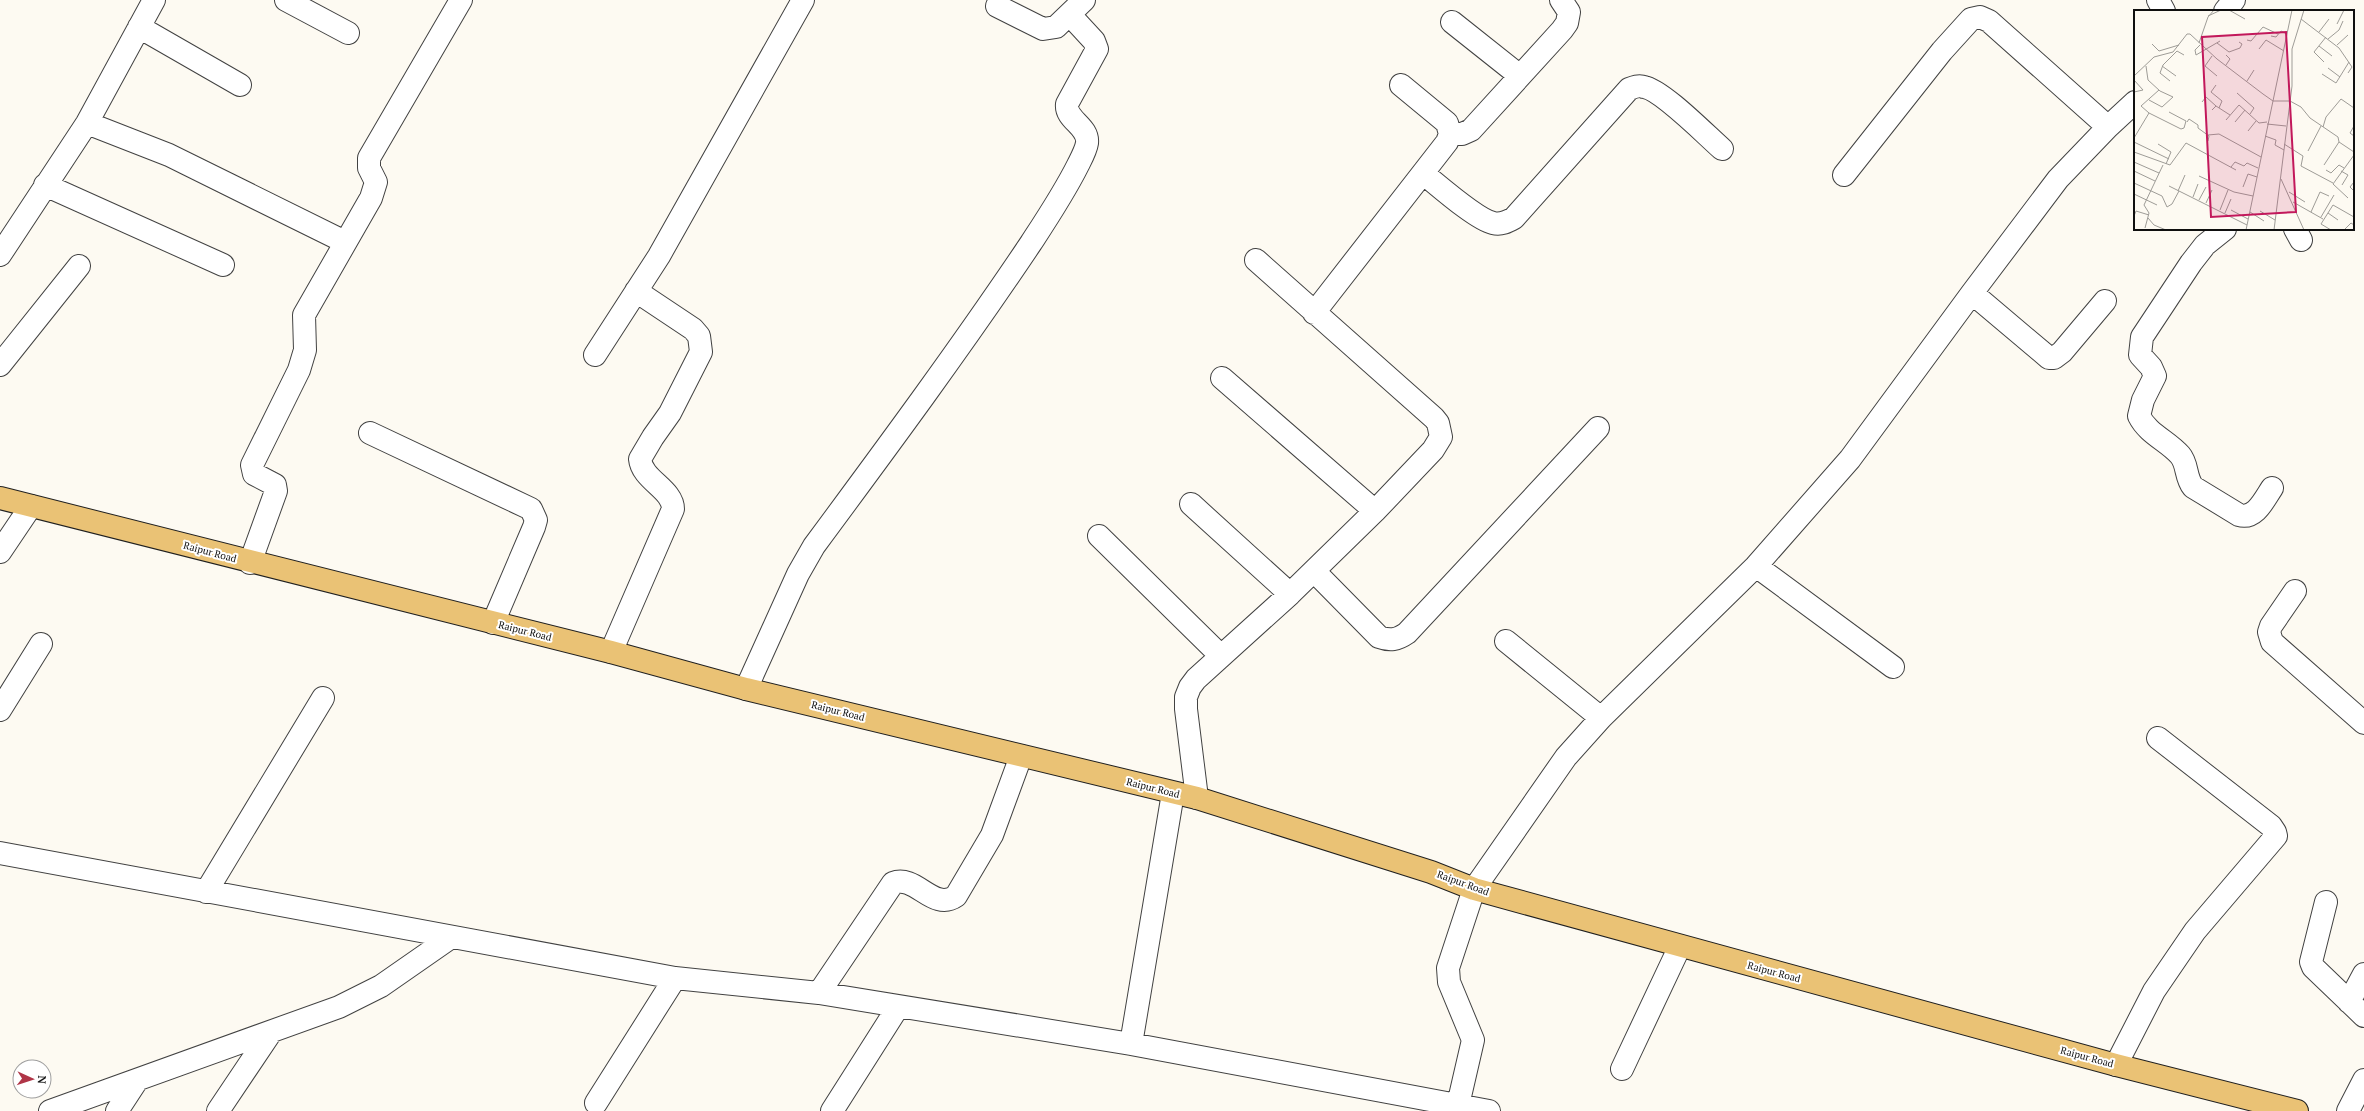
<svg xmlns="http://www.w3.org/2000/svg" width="2364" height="1111" viewBox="0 0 2364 1111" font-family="'PT Serif',serif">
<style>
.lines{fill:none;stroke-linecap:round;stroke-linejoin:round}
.minor-casing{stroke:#424242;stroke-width:24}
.major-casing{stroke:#202020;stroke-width:24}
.minor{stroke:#fff;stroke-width:22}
.major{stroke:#eac275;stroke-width:22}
.labels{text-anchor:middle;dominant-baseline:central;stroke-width:4;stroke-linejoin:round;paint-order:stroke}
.street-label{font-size:10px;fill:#0f0f0f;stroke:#fff}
.inset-road{fill:none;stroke:#9e9c97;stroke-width:1}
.view{fill:#c2185b;fill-opacity:0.15;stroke:#c2185b;stroke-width:2}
.inset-edge{fill:none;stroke:#0f0f0f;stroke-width:2}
</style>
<rect width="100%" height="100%" fill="#fdfaf2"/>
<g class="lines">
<defs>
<path id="minor" d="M 286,0 L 348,33
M 2158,0 L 2164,11
M 997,6 L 1043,29 L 1056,27 L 1084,0
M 2225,11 L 2234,0
M 1452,22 L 1520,76
M 139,27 L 240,85
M 87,123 L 169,155 L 345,242
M 1450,134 L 1462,134 L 1471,130 L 1562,30 L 1567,23 L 1569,12 L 1561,0
M 1424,174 C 1439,186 1476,219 1493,223 C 1501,225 1507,222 1514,218 L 1629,89 C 1634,87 1639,85 1644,87 C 1662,90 1706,135 1722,149
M 1844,175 L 1942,51 L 1971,19 L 1980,17 L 1989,21 L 2108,127
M 45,185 L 223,265
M 2225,229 L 2205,245 L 2191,263 L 2142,337 L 2140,355 L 2151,367 L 2155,376 L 2143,400 L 2139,416 C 2148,434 2168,441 2180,455 C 2188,464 2185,477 2193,487 L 2239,515 C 2255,520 2264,500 2272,488
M 2295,229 L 2301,240
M 0,255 L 87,123 L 154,0
M 1972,293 L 2049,358 L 2054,358 L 2062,352 L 2105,301
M 1314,313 L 1447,142 L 1450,134 L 1447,123 L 1401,85
M 595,355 L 659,256 L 803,0
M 0,365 L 79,266
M 1222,378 L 1375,511
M 370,433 L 531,509 L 536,520 L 534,527 L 493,623
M 1191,504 L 1290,594
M 1099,536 L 1221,656
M 0,552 L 31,506
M 250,563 L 276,491 L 275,485 L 254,474 L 252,465 L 299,370 L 305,350 L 304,315 L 371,198 L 376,182 L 369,168 L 369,158 L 461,0
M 1756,566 L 1893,667
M 1314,571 L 1379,637 C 1390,641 1397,640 1407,633 L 1598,428
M 2295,591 L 2271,626 L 2269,632 L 2272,642 L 2364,723
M 1506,641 L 1601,718
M 611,652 L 673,509 C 673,489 642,480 640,459 L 653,437 L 670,413 L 701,352 L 699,336 L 693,329 L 636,291
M 746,689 L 798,574 L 814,546 C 888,446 962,346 1031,243 C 1048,217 1064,193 1078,165 C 1081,159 1086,150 1087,143 C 1089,126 1065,120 1067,104 L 1097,49 L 1094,41 L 1070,15
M 0,710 L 41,644
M 1197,798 L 1186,709 L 1186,697 L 1190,687 L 1196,679 L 1290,594 L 1375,511 L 1433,450 L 1441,437 L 1438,423 L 1434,418 L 1256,260
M 0,853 L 675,978 L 819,993 L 1131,1044 L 1489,1111
M 206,892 L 323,698
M 2326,902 L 2311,962 L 2313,967 L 2364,1016
M 819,993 L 893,883 C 916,874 933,912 956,896 L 992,835 L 1021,756
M 2349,1002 L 2364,974
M 1131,1044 L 1173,793
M 2116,1065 L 2154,991 L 2195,931 L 2276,836 L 2275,832 L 2271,826 L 2158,738
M 1622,1069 L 1680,946
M 596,1103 L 675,978
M 50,1111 L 339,1007 L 381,986 L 450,938
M 117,1111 L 136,1082
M 218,1111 L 271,1032
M 832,1111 L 898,1007
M 1454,1111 L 1458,1105 L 1473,1040 L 1449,982 L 1448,968 L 1474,889 L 1566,757 L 1601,718 L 1756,566 L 1850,459 L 1972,293 L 2058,179 L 2108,127 L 2135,102
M 2348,1111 L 2364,1080"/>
<path id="major" d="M 0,498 L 611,652 L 746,689 L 1197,798 L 1431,872 L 1474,889 L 2116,1065 L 2297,1111"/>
</defs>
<use href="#minor" class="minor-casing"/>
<use href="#major" class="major-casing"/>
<use href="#minor" class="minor"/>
<use href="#major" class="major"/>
</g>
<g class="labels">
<g class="street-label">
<text transform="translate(210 552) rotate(15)">Raipur Road</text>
<text transform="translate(525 631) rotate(14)">Raipur Road</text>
<text transform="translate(838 711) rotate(14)">Raipur Road</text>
<text transform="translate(1153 788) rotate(14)">Raipur Road</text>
<text transform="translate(1463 883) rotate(20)">Raipur Road</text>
<text transform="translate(1774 972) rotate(15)">Raipur Road</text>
<text transform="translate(2087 1057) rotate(15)">Raipur Road</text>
</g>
</g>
<g transform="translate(2134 10)">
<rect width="220" height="220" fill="#fdfaf2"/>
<path class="inset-road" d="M 95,0 L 111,9M 74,6 L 87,0M 167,9 L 205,38 L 218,57 L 214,63M 203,14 L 210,0M 185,22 L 195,9M 137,26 L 142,27 L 147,21 L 153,24M 194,29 L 205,20 L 209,11M 113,30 L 117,31 L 129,17 L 144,24M 65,33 L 74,7 L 80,0M 83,33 L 95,42 L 106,38 L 108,34 L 105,32M 18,34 L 25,41 L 45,35M 66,35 L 61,40 L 62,45 L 86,31M 203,35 L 214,25M 185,36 L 198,46M 125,39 L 132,30 L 150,41M 78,46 L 71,56 L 83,66M 190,52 L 180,42 L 192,27M 92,55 L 96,49 L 92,45M 12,56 L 14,70 L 26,81 L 39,87 L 28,97 L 15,90M 28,56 L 42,66M 194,58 L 206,67M 188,64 L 202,73 L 215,52M 0,66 L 20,47 L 39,42 L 53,24 L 56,24 L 83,49 L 129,84 L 139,91 L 156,91 L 167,97 L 176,108 L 204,127 L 205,132 L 220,142M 0,70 L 9,80 L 0,82M 36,71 L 26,63 L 29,55 L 43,41 L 50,45M 113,71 L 120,60M 82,75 L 77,82 L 88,91 L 85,98M 103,83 L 120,98 L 116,104M 68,92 L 72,87 L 82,96M 78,100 L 82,96 L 96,105M 15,103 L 7,96 L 25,80M 92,110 L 105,95 L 125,113 L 133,112M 53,112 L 55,109 L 64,115 L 64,118 L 75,126 L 74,131M 101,112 L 111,100M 133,114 L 152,116M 220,116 L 216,123 L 220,126M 189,117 L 192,107 L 207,89 L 220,98M 114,121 L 122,111M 74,125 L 85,124 L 127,147M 131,126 L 142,130 L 141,135 L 150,140M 0,128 L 15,103 L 47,119 L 50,118 L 52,111 L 35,102M 0,132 L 35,149M 24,134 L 37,142 L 32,154M 150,134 L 169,146 L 167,156 L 199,173M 174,141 L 187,116M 0,142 L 36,155 L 52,133 L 102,160M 0,152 L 25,163M 190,155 L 205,132M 97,157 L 101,152 L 110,156 L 113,153 L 124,158M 192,160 L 197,163 L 205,155 L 210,158M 0,161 L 21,171M 207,161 L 214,165 L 208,175M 65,166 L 100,182 L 119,186M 147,169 L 170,220M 220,172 L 216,177 L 220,181M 0,173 L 28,186 L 33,197 L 38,194 L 45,181M 35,176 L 113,215M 109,177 L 114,164 L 123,167M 44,181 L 51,165M 155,182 L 171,192M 0,184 L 23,195M 59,187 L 64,174M 214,188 L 199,174 L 220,145M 65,190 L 72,177M 159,192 L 189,209M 72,193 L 78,180M 86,200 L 94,180M 97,200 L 114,209M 126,201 L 141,210M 116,202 L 130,211M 177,202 L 186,182 L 195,186M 91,203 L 97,189M 194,203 L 204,210M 0,206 L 2,201 L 15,205M 187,207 L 200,185M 14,208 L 20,215 L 32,220M 11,218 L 15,203 L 10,195 L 29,155M 112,220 L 158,0M 140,220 L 158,76 L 158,39 L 170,0M 197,220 L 187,214 L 199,195 L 220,207M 210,220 L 217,213 L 220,215"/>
<path class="view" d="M 152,22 L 162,202 L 77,207 L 68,27 Z"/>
<rect width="220" height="220" class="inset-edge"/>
</g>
<g transform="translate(32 1079) rotate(93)"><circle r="19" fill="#ffffff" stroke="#9f9f9f"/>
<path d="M0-3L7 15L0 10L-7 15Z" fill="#b03547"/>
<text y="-6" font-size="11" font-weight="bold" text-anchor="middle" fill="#0f0f0f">N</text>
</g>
</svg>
